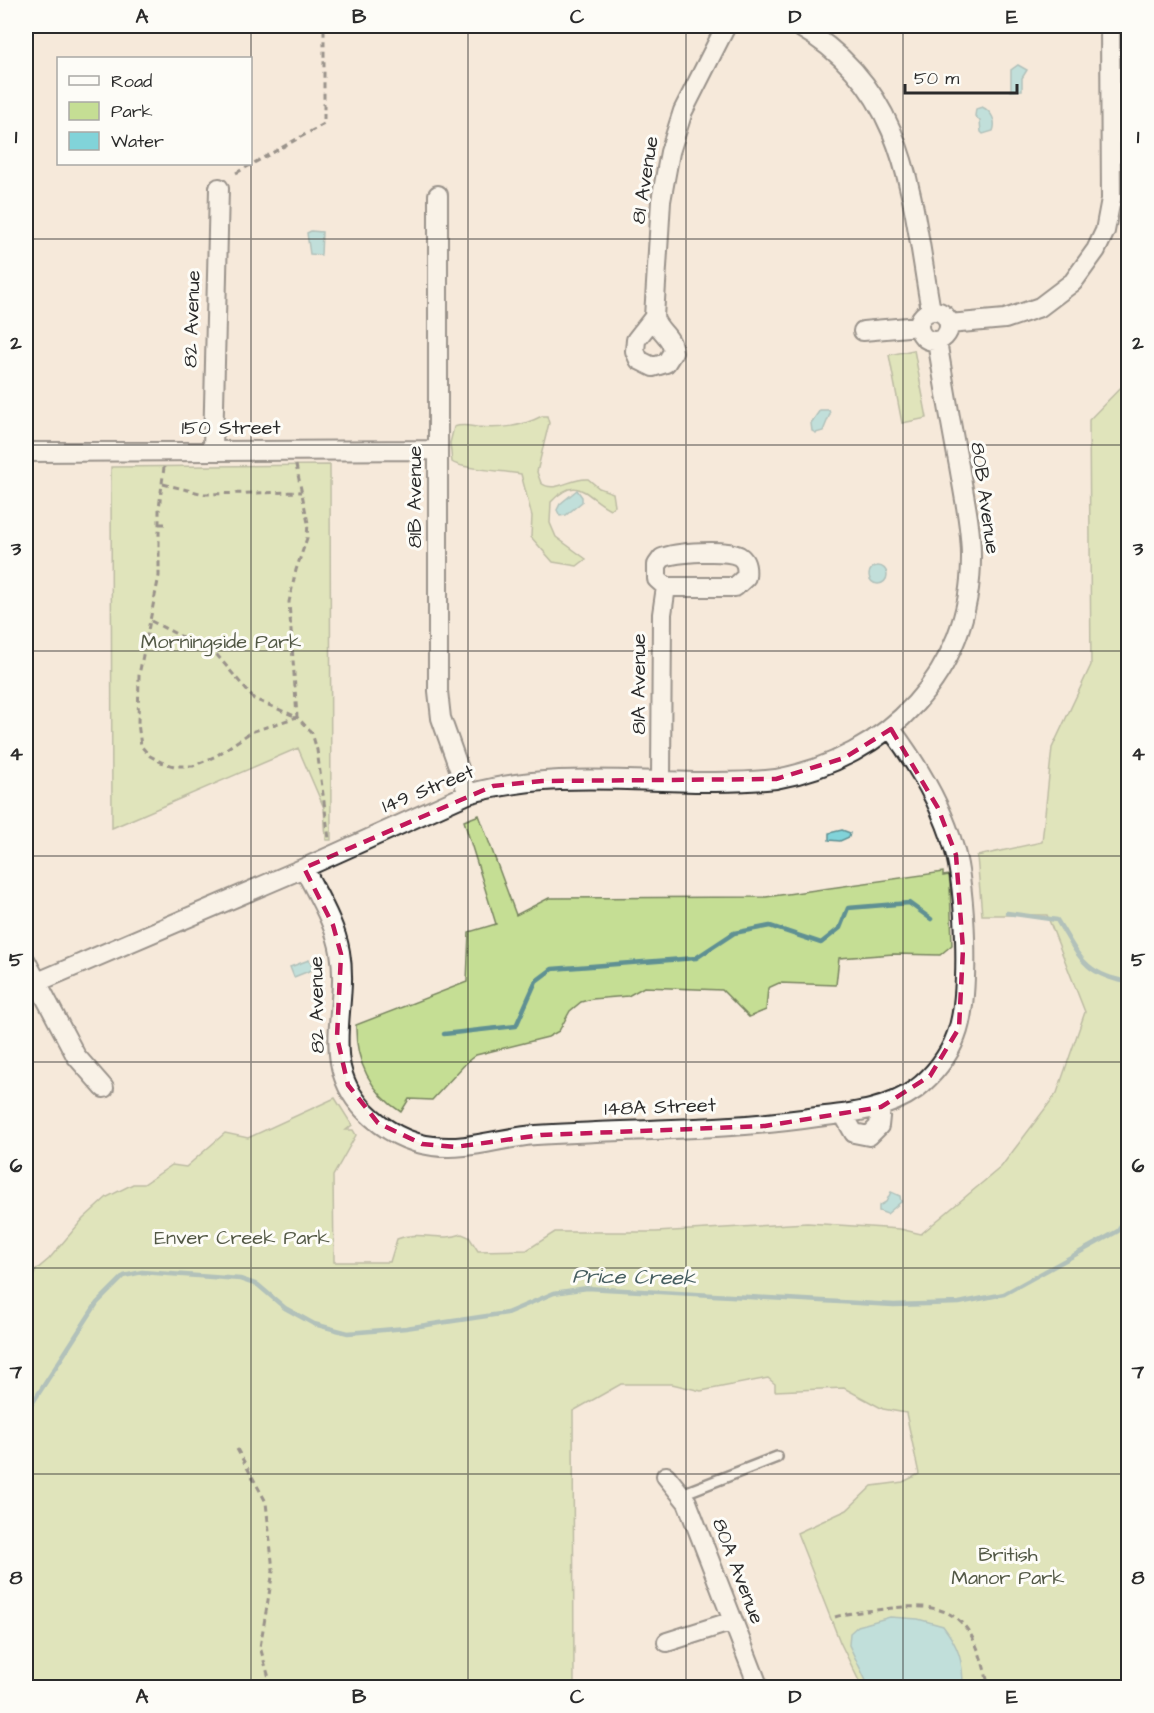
<svg xmlns="http://www.w3.org/2000/svg" width="1154" height="1713" viewBox="0 0 1154 1713" font-family="'Architects Daughter',sans-serif">
<style>
.green{fill:#c5de94;stroke:#788460;stroke-width:1.5}
.water{fill:#81d3d9;stroke:#5f9093;stroke-width:1.5}
.lines{fill:none;stroke-linecap:round;stroke-linejoin:round}
.stream{stroke:#5f9093;stroke-width:4.5}
.lane-casing{stroke:#2b2b2b;stroke-width:14}
.street-casing{stroke:#2b2b2b;stroke-width:22}
.path{stroke:#2b2b2b;stroke-width:3;stroke-dasharray:6 4.5;stroke-linecap:butt}
.lane{stroke:#fdfcf7;stroke-width:9}
.street{stroke:#fdfcf7;stroke-width:18}
.marked{fill:none;stroke:#c2185b;stroke-width:4.5;stroke-dasharray:12 8;stroke-linejoin:round}
.grid{fill:none;stroke:#2b2b2b;stroke-width:1.5;stroke-opacity:0.55}
.labels{text-anchor:middle;dominant-baseline:central;stroke-width:6;stroke-linejoin:round;paint-order:stroke}
.street-label{font-size:20px;fill:#2b2b2b;stroke:#fdfcf7}
.park-label{font-size:20px;fill:#525845;stroke:#fdfcf7}
.water-label{font-size:21px;font-style:italic;fill:#455d5f;stroke:#fdfcf7}
.neatline{fill:none;stroke:#2b2b2b;stroke-width:2}
.grid-label{font-size:20px;text-anchor:middle;font-weight:bold;fill:#2b2b2b}
</style>
<rect width="100%" height="100%" fill="#f6e9da"/>
<filter id="ink" filterUnits="userSpaceOnUse"><feTurbulence type="fractalNoise" baseFrequency=".0167" numOctaves="2"/><feDisplacementMap in="SourceGraphic" scale="12" xChannelSelector="R" yChannelSelector="G"/><feConvolveMatrix kernelMatrix="1 2 1 2 8 2 1 2 1" color-interpolation-filters="sRGB"/></filter>
<g filter="url(#ink)">
<path class="green" d="M 914,350 L 927,418 L 902,423 L 889,355 Z
M 1128,380 L 1128,1687 L 862,1687 L 840,1642 L 797,1533 L 847,1510 L 872,1486 L 903,1482 L 919,1474 L 906,1413 L 883,1409 L 844,1388 L 775,1391 L 775,1384 L 768,1378 L 701,1391 L 672,1384 L 621,1384 L 573,1411 L 574,1687 L 26,1687 L 26,1293 L 36,1270 L 49,1259 L 83,1219 L 107,1197 L 133,1184 L 144,1184 L 172,1165 L 186,1167 L 225,1133 L 248,1138 L 335,1098 L 352,1125 L 346,1130 L 353,1130 L 356,1135 L 333,1176 L 334,1262 L 390,1262 L 397,1239 C 419,1230 441,1242 462,1234 L 469,1237 L 478,1251 L 527,1250 L 555,1232 L 656,1232 L 807,1223 L 900,1229 L 921,1234 L 1001,1167 L 1057,1093 L 1085,1012 L 1047,915 L 982,915 L 977,856 L 1042,842 L 1052,748 L 1091,665 L 1089,420 Z
M 542,416 L 547,416 L 549,423 L 537,472 L 541,483 C 555,494 572,477 588,479 L 599,488 L 613,493 L 615,506 L 610,509 C 586,497 578,473 551,502 L 550,523 L 556,537 L 586,559 L 577,566 L 553,562 L 531,537 L 532,516 L 521,474 C 506,471 460,469 452,462 L 450,443 L 454,427 C 463,424 468,426 477,427 C 501,429 521,427 542,416 Z
M 330,465 L 331,840 L 326,840 L 324,808 L 298,748 L 112,828 L 111,467 Z
M 479,815 L 516,915 L 549,898 L 766,897 L 943,872 L 943,876 L 949,875 L 950,884 L 952,945 L 940,955 L 894,954 L 839,958 L 836,985 L 779,983 L 768,988 L 766,1010 L 749,1017 L 722,990 L 644,987 L 628,996 L 592,999 L 581,1002 L 570,1011 L 559,1031 L 548,1037 L 476,1055 L 468,1061 L 432,1100 L 409,1099 L 401,1112 C 371,1093 355,1061 356,1025 L 467,982 L 469,932 L 496,924 L 464,821 Z"/>
<path class="water" d="M 1018,65 L 1027,70 L 1022,78 L 1022,90 L 1011,91 L 1011,70 Z
M 982,107 C 991,111 997,121 993,131 L 983,134 L 981,132 L 980,121 L 975,116 L 976,109 Z
M 311,231 L 322,232 L 321,255 L 310,254 L 307,233 Z
M 820,410 L 829,410 L 830,414 L 823,431 L 816,433 L 812,431 L 811,423 Z
M 577,490 L 582,497 L 582,502 L 566,515 L 560,516 L 557,510 L 560,504 Z
M869 575a9 9 0 1 1 18 0a9 9 0 1 1-18 0Z
M 842,830 L 850,833 L 849,837 L 840,841 L 829,840 L 829,833 Z
M 309,960 L 314,969 L 294,977 L 290,967 Z
M 891,1192 L 900,1196 L 901,1202 L 887,1214 L 879,1211 L 879,1206 L 886,1202 Z
M 890,1617 L 918,1619 L 943,1626 C 959,1647 963,1661 963,1687 L 869,1687 L 849,1645 L 850,1633 L 858,1626 Z"/>
<g class="lines">
<path class="stream" d="M 1007,913 L 1057,920 C 1080,957 1083,974 1128,982
M 444,1034 L 516,1026 L 536,981 L 552,969 L 696,958 L 734,933 L 770,926 L 821,943 L 840,928 L 848,908 L 909,903 L 931,919
M 26,1413 L 97,1303 L 124,1276 L 142,1272 L 240,1279 L 258,1285 L 285,1308 L 314,1324 L 348,1333 L 406,1328 L 507,1313 L 554,1293 L 587,1288 L 894,1305 L 959,1303 L 1004,1294 L 1118,1231 L 1128,1216"/>
<defs>
<path id="lane" d="M 682,1494 L 777,1457"/>
<path id="street" d="M 798,26 C 909,89 911,198 931,311
M 438,195 L 438,691 L 441,718 L 468,794
M919 326a15 15 0 1 1 30 0a15 15 0 1 1-30 0Z
M 654,317 C 657,331 672,335 673,352 L 666,363 L 653,367 L 639,360 L 635,351 L 636,340 L 654,317 L 661,201 L 670,152 L 683,111 L 726,26
M 949,324 L 1005,319 L 1040,307 L 1073,282 L 1096,250 L 1105,231 L 1111,199 L 1110,26
M 863,331 L 919,326
M 213,450 L 219,188
M 26,452 L 437,450
M 661,780 L 662,614 L 666,587 L 657,579 L 657,565 L 662,558 C 676,552 726,549 739,556 C 747,561 747,569 746,577 L 735,587 L 666,587
M 304,868 C 317,895 335,922 340,952 C 350,1007 318,1061 364,1110 C 383,1129 407,1143 433,1146 C 467,1151 502,1137 536,1135 C 630,1129 724,1131 817,1117 C 851,1113 887,1110 916,1089 C 933,1076 949,1056 956,1036 C 971,998 966,887 954,848 C 942,806 917,764 891,729
M 26,961 L 76,1056 L 104,1088
M 26,987 L 304,868 L 468,794 C 568,765 674,790 776,779 C 887,758 972,673 971,556 C 971,526 964,496 959,466 C 951,425 944,383 937,341
M 843,1114 L 854,1133 L 869,1136 L 879,1126 L 881,1107
M 666,1476 L 687,1502 L 759,1688
M 667,1642 L 733,1621"/>
</defs>
<use href="#lane" class="lane-casing"/>
<use href="#street" class="street-casing"/>
<path class="path" d="M 236,173 L 324,124 L 324,26
M 296,465 L 308,523 L 307,538 L 296,570 L 289,602 L 297,717 L 312,733 L 317,750 L 329,839
M 164,467 L 159,509 L 159,576 L 139,675 L 138,723 L 141,746 L 150,756 L 161,762 L 174,766 L 193,766 L 216,756 L 251,732 L 297,717
M 163,484 L 204,494 L 301,492
M 159,524 L 169,524
M 151,621 L 217,655 L 254,699 L 297,717
M 237,1449 L 266,1502 L 273,1571 L 260,1647 L 272,1688
M 835,1617 C 851,1612 868,1611 885,1609 C 955,1599 974,1620 989,1688"/>
<use href="#lane" class="lane"/>
<use href="#street" class="street"/>
</g>
</g>
<path d="M0 0H1154V1713H0ZM 891,729 L 938,808 L 956,855 L 963,949 L 959,1028 L 930,1076 L 881,1107 L 765,1126 L 541,1135 L 455,1147 L 422,1144 L 378,1123 L 348,1085 L 337,1037 L 341,954 L 333,925 L 304,868 L 493,786 L 542,781 L 776,779 L 844,758 Z" fill="#f6e9da" fill-opacity=".55" fill-rule="evenodd"/>
<path class="marked" d="M 891,729 L 938,808 L 956,855 L 963,949 L 959,1028 L 930,1076 L 881,1107 L 765,1126 L 541,1135 L 455,1147 L 422,1144 L 378,1123 L 348,1085 L 337,1037 L 341,954 L 333,925 L 304,868 L 493,786 L 542,781 L 776,779 L 844,758 Z"/>
<path class="grid" d="M 251,26 L 251,1688M 468,26 L 468,1688M 686,26 L 686,1688M 903,26 L 903,1688M 26,239 L 1128,239M 26,445 L 1128,445M 26,651 L 1128,651M 26,856 L 1128,856M 26,1062 L 1128,1062M 26,1268 L 1128,1268M 26,1474 L 1128,1474"/>
<g class="labels">
<g class="street-label">
<text transform="translate(645 180) rotate(-81)">81 Avenue</text>
<text transform="translate(192 319) rotate(-88)">82 Avenue</text>
<text x="231" y="428">150 Street</text>
<text transform="translate(415 497) rotate(-90)">81B Avenue</text>
<text transform="translate(985 498) rotate(82)">80B Avenue</text>
<text transform="translate(639 684) rotate(-90)">81A Avenue</text>
<text transform="translate(428 789) rotate(-22)">149 Street</text>
<text transform="translate(317 1005) rotate(-91)">82 Avenue</text>
<text transform="translate(660 1107) rotate(-2)">148A Street</text>
<text transform="translate(738 1571) rotate(69)">80A Avenue</text>
</g>
<g class="park-label">
<text x="221" y="642">Morningside Park</text>
<text x="242" y="1238">Enver Creek Park</text>
<text x="1008" y="1555">British<tspan x="1008" dy="23">Manor Park</tspan></text>
</g>
<g class="water-label">
<text transform="translate(634 1277) rotate(1)">Price Creek</text>
</g>
</g>
<rect width="1154" height="1713" fill="none" stroke="#fdfcf7" stroke-width="66"/>
<rect x="57" y="57" width="195" height="108" fill="#fdfcf7" stroke="#a9a8a5" stroke-width="1.5"/>
<rect x="69" y="76" width="30" height="9" fill="#fdfcf7" stroke="#a9a8a5" stroke-width="1.5"/>
<text x="111" y="87" font-size="18" fill="#2b2b2b">Road</text>
<rect x="69" y="102" width="30" height="18" fill="#c5de94" stroke="#a9a8a5" stroke-width="1.5"/>
<text x="111" y="117" font-size="18" fill="#2b2b2b">Park</text>
<rect x="69" y="132" width="30" height="18" fill="#81d3d9" stroke="#a9a8a5" stroke-width="1.5"/>
<text x="111" y="147" font-size="18" fill="#2b2b2b">Water</text>
<path d="M905 84v9h112v-9" fill="none" stroke="#2b2b2b" stroke-width="3"/>
<text x="914" y="84" font-size="18" fill="#2b2b2b" stroke="#fdfcf7" stroke-width="4.5" paint-order="stroke">50 m</text>
<rect x="33" y="33" width="1088" height="1647" class="neatline"/>
<g class="grid-label">
<text x="142" y="23">A</text>
<text x="359" y="23">B</text>
<text x="577" y="23">C</text>
<text x="795" y="23">D</text>
<text x="1012" y="23">E</text>
<text x="16" y="143">1</text>
<text x="1138" y="143">1</text>
<text x="16" y="349">2</text>
<text x="1138" y="349">2</text>
<text x="16" y="555">3</text>
<text x="1138" y="555">3</text>
<text x="16" y="760">4</text>
<text x="1138" y="760">4</text>
<text x="16" y="966">5</text>
<text x="1138" y="966">5</text>
<text x="16" y="1172">6</text>
<text x="1138" y="1172">6</text>
<text x="16" y="1378">7</text>
<text x="1138" y="1378">7</text>
<text x="16" y="1584">8</text>
<text x="1138" y="1584">8</text>
<text x="142" y="1703">A</text>
<text x="359" y="1703">B</text>
<text x="577" y="1703">C</text>
<text x="795" y="1703">D</text>
<text x="1012" y="1703">E</text>
</g>
</svg>
